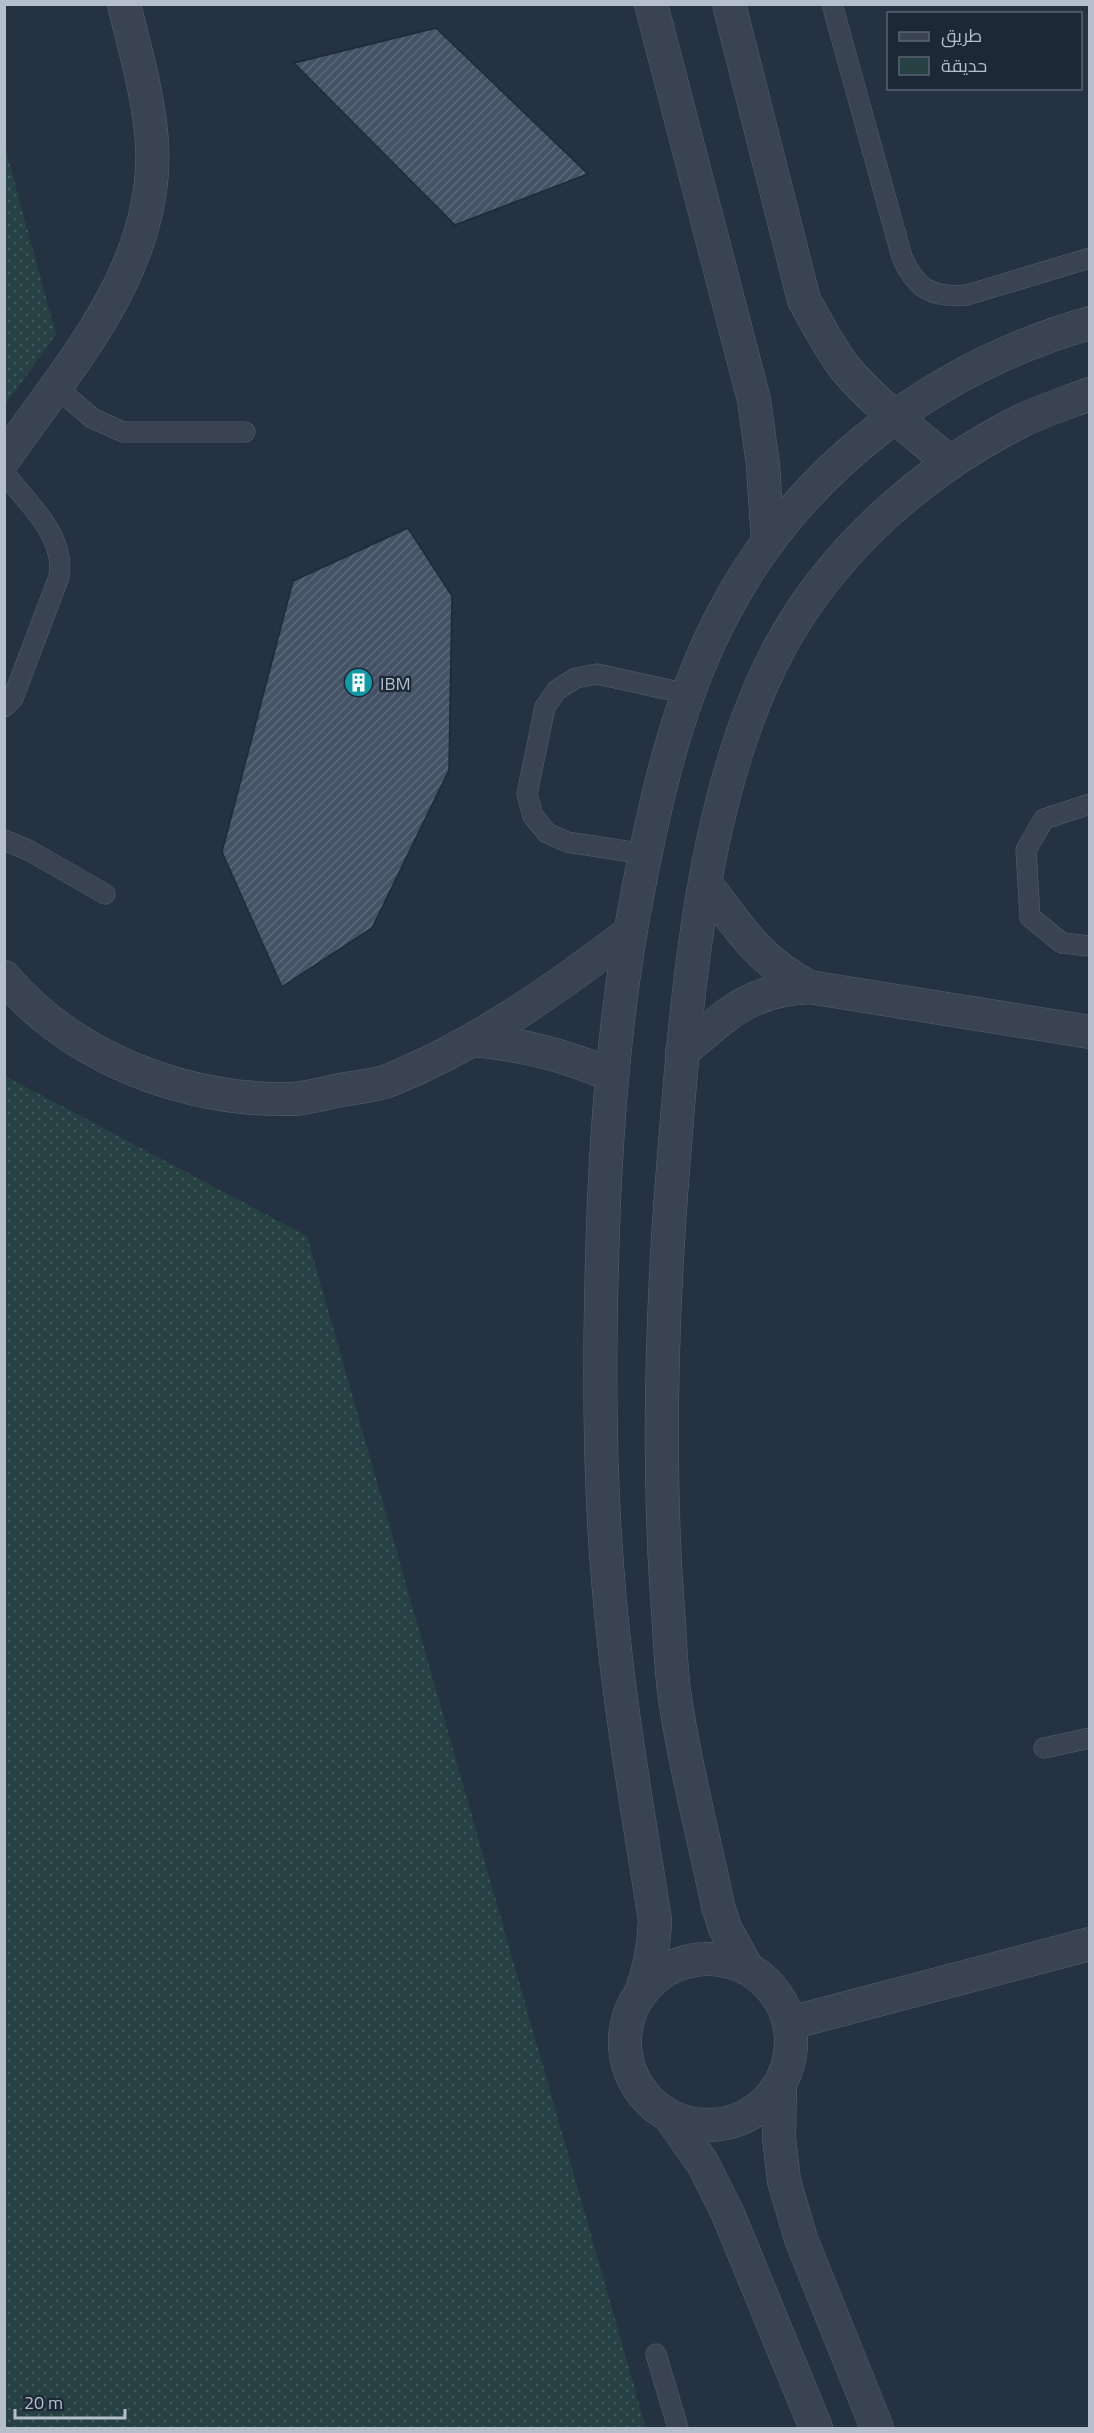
<svg xmlns="http://www.w3.org/2000/svg" width="1094" height="2433" viewBox="0 0 1094 2433" font-family="'Titillium Web',Cairo,sans-serif">
<style>
.green{fill:url(#green-dots)}
.building{fill:url(#building-hatch);stroke:#1f2a39;stroke-width:1.5}
.lines{fill:none;stroke-linecap:round;stroke-linejoin:round}
.lane-casing{stroke:#56616f;stroke-width:21}
.street-casing{stroke:#56616f;stroke-width:34}
.lane{stroke:#394352;stroke-width:20}
.street{stroke:#394352;stroke-width:33}
.labels{text-anchor:middle;dominant-baseline:central;stroke-width:4.5;stroke-linejoin:round;paint-order:stroke}
.poi-label{font-size:18px;fill:#b5bfcc;stroke:#1d2837;text-anchor:start}
</style>
<defs>
<pattern id="green-dots" width="8" height="8" patternUnits="userSpaceOnUse" patternTransform="scale(1.5)"><rect width="8" height="8" fill="#264043"/><path d="M2 2h.1M6 6h.1" fill="none" stroke="#435a5d" stroke-width="1.8" stroke-linecap="round"/></pattern>
<pattern id="building-hatch" width="6" height="6" patternUnits="userSpaceOnUse" patternTransform="scale(1.5)"><rect width="6" height="6" fill="#435264"/><path d="M-1 1l2-2M0 6l6-6M5 7l2-2" fill="none" stroke="#5c6979"/></pattern>
</defs>
<rect width="100%" height="100%" fill="#243242"/>
<path class="green" d="M 4,143 L 56,335 L 5,405 L 4,405 Z
M 5,1076 L 307,1236 L 646,2428 L 5,2428 Z"/>
<path class="building" d="M 436,28 L 588,174 L 455,225 L 294,63 Z
M 408,528 L 452,596 L 449,770 L 372,928 L 282,987 L 222,852 L 293,581 Z"/>
<g class="lines">
<defs>
<path id="lane" d="M 832,4 L 902,257 C 916,289 932,298 967,295 L 1090,258
M 55,386 L 92,418 L 123,432 L 245,432
M 4,473 C 28,503 66,536 59,577 L 13,698 L 4,707
M 1090,804 L 1044,819 L 1026,850 L 1030,917 L 1062,943 L 1090,946
M 4,840 L 30,851 L 105,894
M 645,854 L 567,842 L 547,833 L 533,816 L 527,794 L 545,707 L 557,690 L 576,678 L 597,674 L 688,694
M 1044,1748 L 1090,1738
M 656,2354 L 678,2428"/>
<path id="street" d="M 651,4 L 754,400 L 763,465 L 768,541
M 729,4 L 804,300 C 817,323 829,347 845,368 C 875,404 914,432 949,462
M 4,459 C 70,364 159,267 152,143 C 149,97 135,50 124,4
M 706,884 C 739,928 759,961 809,987
M 4,977 C 74,1059 185,1101 292,1099 C 308,1098 325,1093 341,1090 C 357,1087 375,1086 390,1080 C 478,1044 554,990 629,933
M 474,1040 C 525,1045 564,1055 611,1075
M 682,1052 C 727,1015 748,990 809,987 L 1090,1032
M625 2042a83 83 0 1 1 166 0a83 83 0 1 1-166 0Z
M 747,1968 L 725,1928 L 718,1906 C 704,1837 685,1768 675,1698 C 670,1665 670,1630 667,1597 C 657,1450 662,1303 674,1156 C 687,994 702,791 781,645 C 834,549 922,471 1019,422 C 1041,411 1066,403 1090,394
M 640,1995 C 650,1970 654,1947 655,1920 C 637,1807 617,1693 608,1578 C 599,1473 599,1367 602,1261 C 605,1136 614,1013 638,891 C 656,798 678,699 723,614 C 798,470 935,367 1090,323
M 790,2023 L 1090,1944
M 780,2084 L 779,2138 L 784,2181 L 801,2239 L 877,2428
M 671,2118 L 703,2164 L 728,2214 L 816,2428"/>
</defs>
<use href="#lane" class="lane-casing"/>
<use href="#street" class="street-casing"/>
<use href="#lane" class="lane"/>
<use href="#street" class="street"/>
</g>
<defs>
<symbol id="building-disc" viewBox="-11 -11 22 22"><circle r="9.5" fill="#0f9aa8" stroke="#1d2837"/><path d="M-4-6H4V6H1V3H-1V6H-4ZM-2.5-4.3h1.7v1.8h-1.7ZM.8-4.3h1.7v1.8H.8ZM-2.5-1h1.7V.8h-1.7ZM.8-1h1.7V.8H.8Z" fill="#fff"/></symbol>
</defs>
<g fill-rule="evenodd">
<use href="#building-disc" x="342" y="666" width="33" height="33"/>
</g>
<g class="labels">
<g class="poi-label">
<text x="380" y="683">IBM</text>
</g>
</g>
<rect width="1094" height="2433" fill="none" stroke="#b5bfcc" stroke-width="12"/>
<rect x="887" y="12" width="195" height="78" fill="#1d2837" stroke="#5a6473" stroke-width="1.5"/>
<rect x="899" y="32" width="30" height="9" fill="#394352" stroke="#5a6473" stroke-width="1.5"/>
<text x="941" y="42" font-size="18" fill="#b5bfcc">طريق</text>
<rect x="899" y="57" width="30" height="18" fill="#264043" stroke="#5a6473" stroke-width="1.5"/>
<text x="941" y="72" font-size="18" fill="#b5bfcc">حديقة</text>
<path d="M15 2409v9h110v-9" fill="none" stroke="#b5bfcc" stroke-width="3"/>
<text x="24" y="2409" font-size="18" fill="#b5bfcc" stroke="#1d2837" stroke-width="4.5" paint-order="stroke">20 m</text>
</svg>
